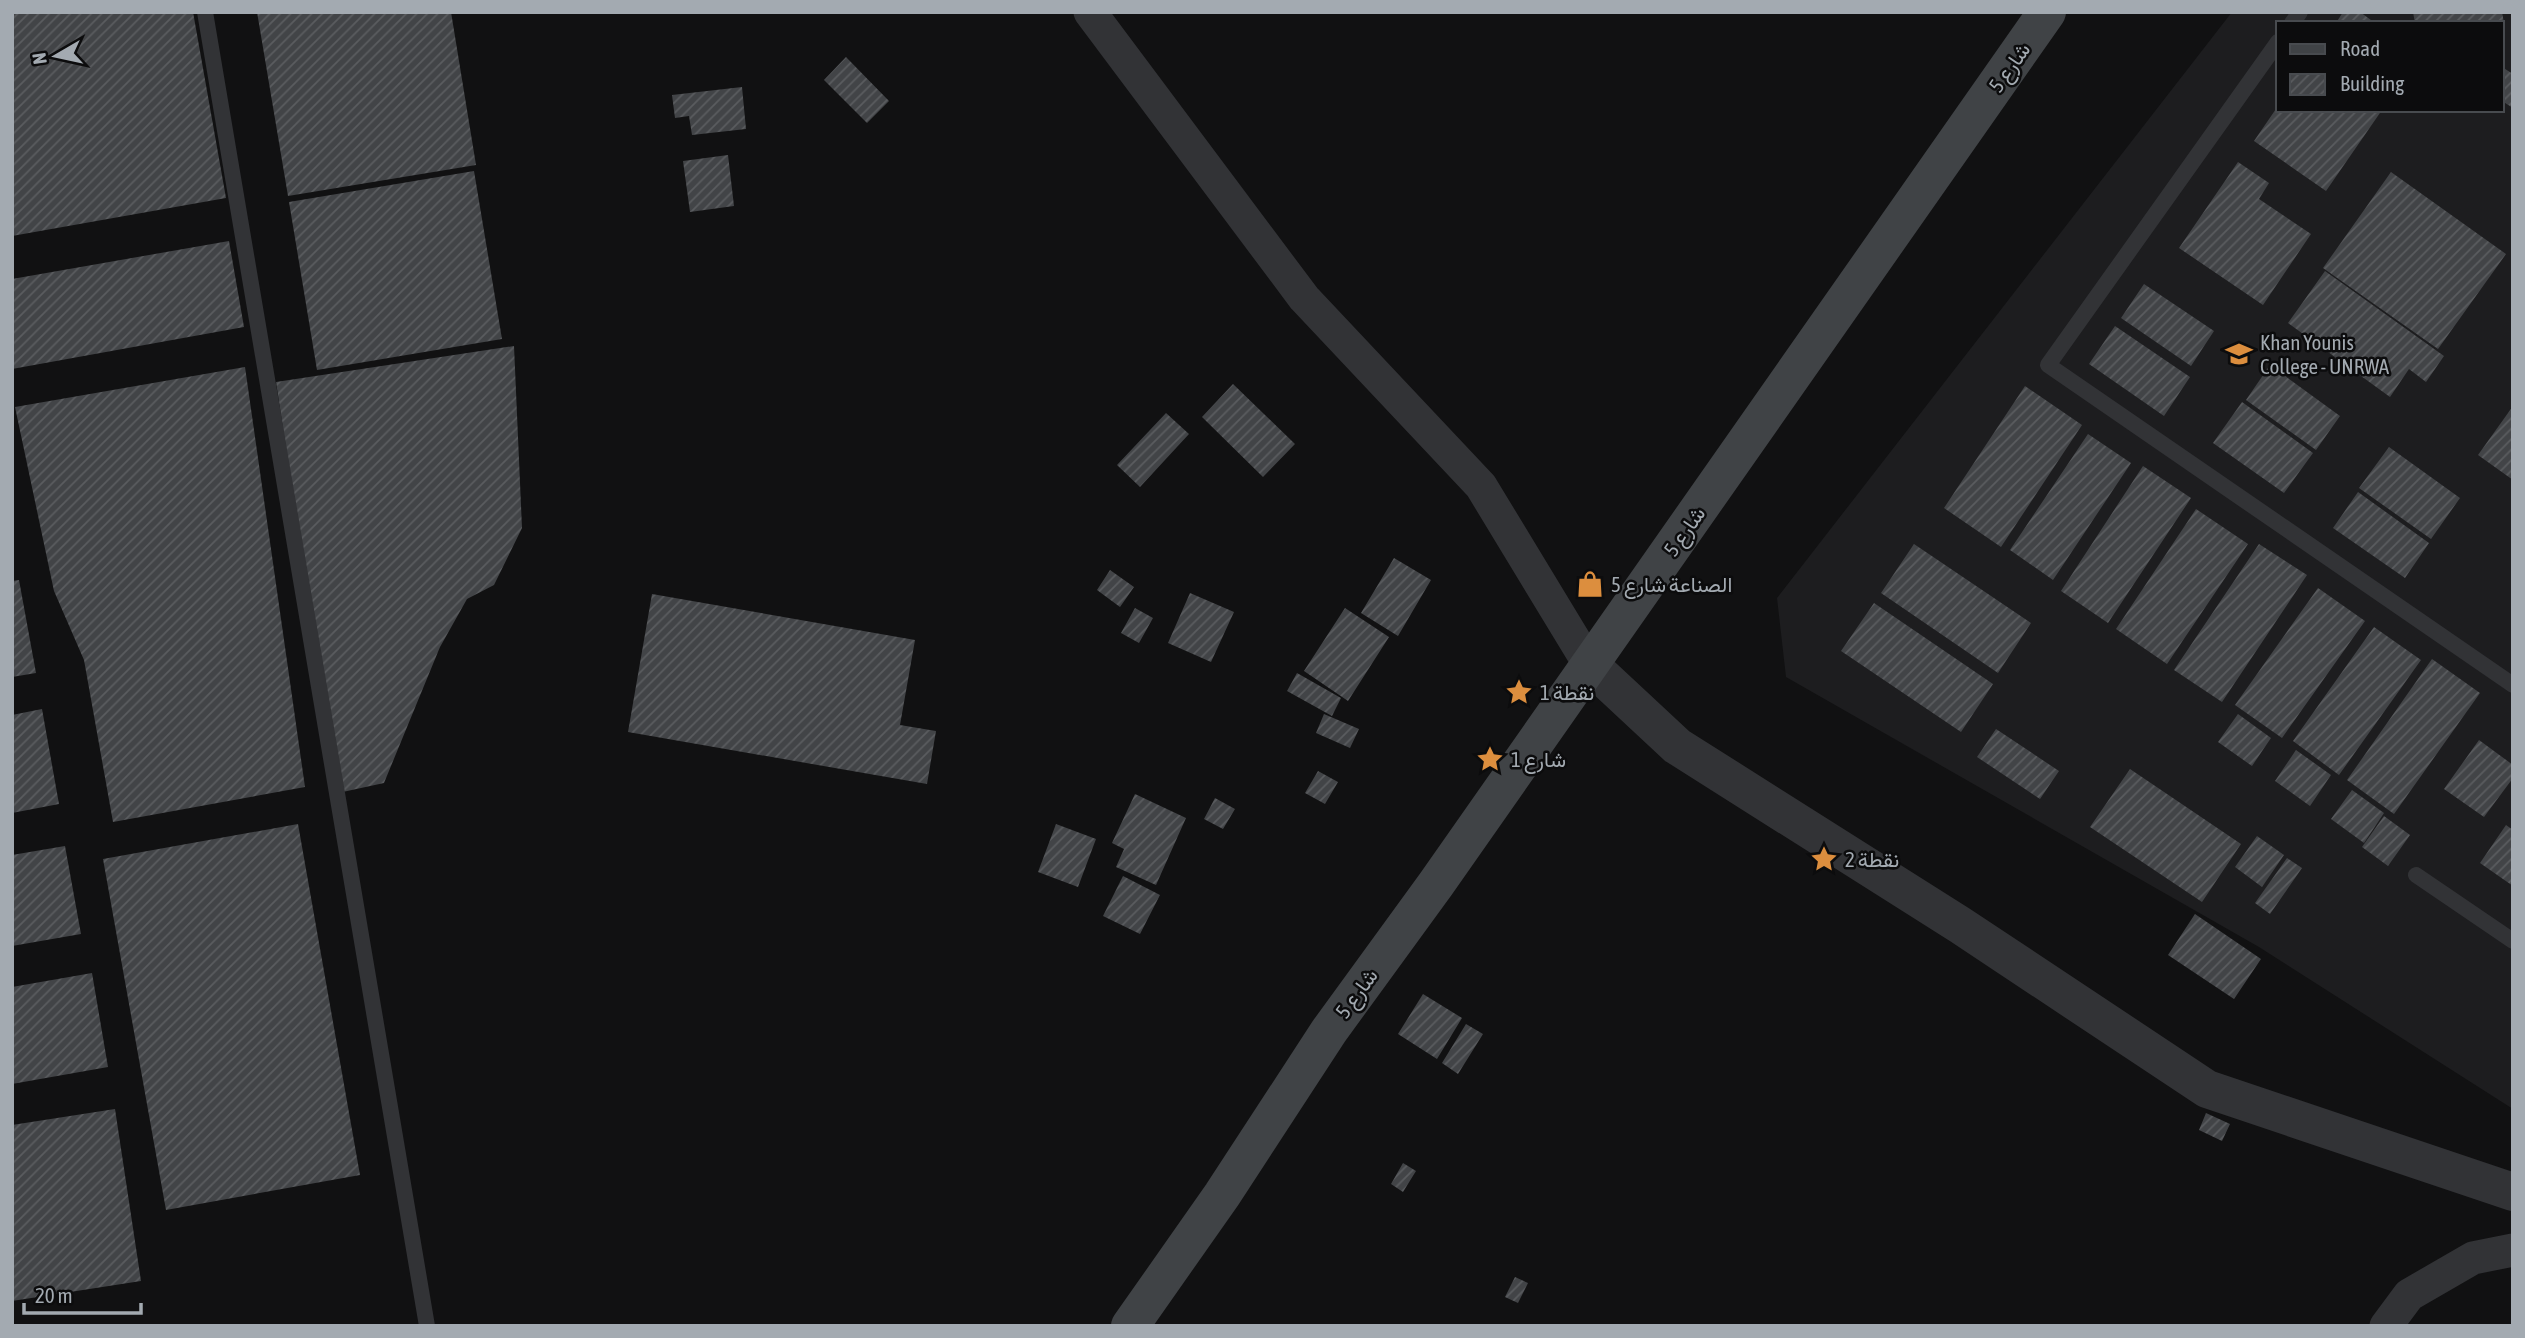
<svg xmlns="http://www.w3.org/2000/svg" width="2525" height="1338" viewBox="0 0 2525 1338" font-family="'Asap Condensed',Vazirmatn,sans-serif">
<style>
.built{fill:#1d1d1f;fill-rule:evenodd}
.building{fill:url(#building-hatch)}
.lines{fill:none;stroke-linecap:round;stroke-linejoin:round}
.service{stroke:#323336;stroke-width:16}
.minor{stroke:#323336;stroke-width:33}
.tertiary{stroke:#323336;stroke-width:38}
.secondary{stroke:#404346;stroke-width:38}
.labels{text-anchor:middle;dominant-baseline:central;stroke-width:5;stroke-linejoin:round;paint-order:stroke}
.street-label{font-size:21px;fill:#a3aab1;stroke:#0c0c0d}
.poi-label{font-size:21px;fill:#a3aab1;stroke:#0c0c0d;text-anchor:start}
</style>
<defs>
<pattern id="building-hatch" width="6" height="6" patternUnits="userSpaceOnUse" patternTransform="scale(1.75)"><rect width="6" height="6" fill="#424447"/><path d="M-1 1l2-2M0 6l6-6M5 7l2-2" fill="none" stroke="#5a5c5f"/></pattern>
</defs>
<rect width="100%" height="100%" fill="#111112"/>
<path class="built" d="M 2232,12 L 2513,12 L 2513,1109 L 2259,947 L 1786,677 L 1777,598 ZM 2278,23 L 2502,23 L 2502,110 L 2278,110 Z"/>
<path class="building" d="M 12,12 L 193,12 L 226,198 L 12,236 Z
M 257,12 L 451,12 L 476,165 L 288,196 Z
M 2343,12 L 2360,12 L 2375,23 L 2336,23 Z
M 2413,12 L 2502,12 L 2504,23 L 2415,23 Z
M 846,57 L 889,101 L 867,123 L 824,80 Z
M 2502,67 L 2513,74 L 2513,108 L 2502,101 Z
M 742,87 L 746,129 L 692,135 L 689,116 L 675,118 L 672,95 Z
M 2278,106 L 2278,110 L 2382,110 L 2326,191 L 2254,141 Z
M 728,155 L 734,206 L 690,212 L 683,161 Z
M 2238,162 L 2269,183 L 2259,199 L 2311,234 L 2263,305 L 2179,248 Z
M 474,171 L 502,339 L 317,370 L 289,202 Z
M 2391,172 L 2506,254 L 2438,349 L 2323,268 Z
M 229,241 L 244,327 L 12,369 L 12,279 Z
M 2325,271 L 2444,356 L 2426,382 L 2409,369 L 2390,397 L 2288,323 Z
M 2144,284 L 2214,331 L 2191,366 L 2121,318 Z
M 2115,326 L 2190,377 L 2164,416 L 2089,364 Z
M 514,346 L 522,528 L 494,585 L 467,599 L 440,647 L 384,783 L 338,793 L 276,382 Z
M 2270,365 L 2340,416 L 2316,450 L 2246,400 Z
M 245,367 L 305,787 L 113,822 L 84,660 L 54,591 L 15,407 Z
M 1233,384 L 1295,444 L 1263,477 L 1202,417 Z
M 2025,386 L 2082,425 L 2001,547 L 1944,508 Z
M 2242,402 L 2313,453 L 2284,493 L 2213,443 Z
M 2513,406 L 2513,480 L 2478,455 Z
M 1166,413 L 1189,434 L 1140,487 L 1117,465 Z
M 2088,434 L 2131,463 L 2053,580 L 2010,550 Z
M 2389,447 L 2460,498 L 2431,539 L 2359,488 Z
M 2143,466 L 2191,498 L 2108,623 L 2061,591 Z
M 2358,492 L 2429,543 L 2405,578 L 2333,528 Z
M 2196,509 L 2248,544 L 2167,664 L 2116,629 Z
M 1914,544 L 2031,623 L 1998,673 L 1881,593 Z
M 2259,544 L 2307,575 L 2222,702 L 2174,670 Z
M 1394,558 L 1431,580 L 1398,636 L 1361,613 Z
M 1110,570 L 1134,587 L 1120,607 L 1097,590 Z
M 19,580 L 36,673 L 12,677 L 12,581 Z
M 2318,588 L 2365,621 L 2282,738 L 2235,705 Z
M 1190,593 L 1234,612 L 1211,662 L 1168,643 Z
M 652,594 L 915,640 L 900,725 L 936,731 L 927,784 L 628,732 Z
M 1874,603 L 1993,684 L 1961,732 L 1841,651 Z
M 1135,608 L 1153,618 L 1139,643 L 1121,633 Z
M 1345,608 L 1389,637 L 1348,701 L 1304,671 Z
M 2374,627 L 2421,660 L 2339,775 L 2293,741 Z
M 2432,659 L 2480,693 L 2394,814 L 2347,780 Z
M 1297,673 L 1341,698 L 1332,716 L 1287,691 Z
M 42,709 L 59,804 L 12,813 L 12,715 Z
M 1324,714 L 1359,729 L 1350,748 L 1316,733 Z
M 2238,714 L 2271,738 L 2252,766 L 2218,742 Z
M 1996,729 L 2059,771 L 2040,799 L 1977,757 Z
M 2479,740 L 2513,765 L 2513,778 L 2484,817 L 2444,789 Z
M 2296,750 L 2331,775 L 2310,806 L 2275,781 Z
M 2130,769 L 2241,844 L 2202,902 L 2090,827 Z
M 1318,771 L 1338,782 L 1325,804 L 1305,793 Z
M 2352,790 L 2384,813 L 2364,843 L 2331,819 Z
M 1135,794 L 1186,818 L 1156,885 L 1116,867 L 1124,849 L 1112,843 Z
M 1215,798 L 1235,809 L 1223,829 L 1204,819 Z
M 2384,816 L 2410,835 L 2388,866 L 2362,847 Z
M 298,824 L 360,1175 L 166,1210 L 103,859 Z
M 1056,824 L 1096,839 L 1078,887 L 1038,872 Z
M 2506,825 L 2513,830 L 2513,886 L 2480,863 Z
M 2257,836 L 2284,855 L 2262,887 L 2235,867 Z
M 65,846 L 81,934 L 12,946 L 12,855 Z
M 2287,858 L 2302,868 L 2270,914 L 2255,903 Z
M 1123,876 L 1160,895 L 1140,934 L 1103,916 Z
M 2195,914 L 2261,959 L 2234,999 L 2168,955 Z
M 92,973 L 108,1067 L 12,1084 L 12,987 Z
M 1423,994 L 1462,1018 L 1437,1059 L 1398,1034 Z
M 1466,1024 L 1483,1034 L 1458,1074 L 1442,1063 Z
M 115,1109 L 141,1281 L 12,1301 L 12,1125 Z
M 2206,1113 L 2230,1124 L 2222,1141 L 2199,1130 Z
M 1403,1163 L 1416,1171 L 1403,1192 L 1391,1184 Z
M 1515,1277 L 1528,1283 L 1518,1303 L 1505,1297 Z"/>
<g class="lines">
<path class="service" d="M 205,12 L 427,1326
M 2292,23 L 2300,12
M 2278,42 L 2048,365 L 2513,685
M 2416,875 L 2513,941"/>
<path class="minor" d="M 1090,12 L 1304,298 L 1481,486 L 1589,664
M 2386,1326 L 2409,1295 L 2473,1258 L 2513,1250"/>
<path class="tertiary" d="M 1589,664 L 1677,746 L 1960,925 L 2207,1089 L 2513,1192"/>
<path class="secondary" d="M 1130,1326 L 1222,1195 L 1329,1031 L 1436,884 L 2047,12"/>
</g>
<defs>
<symbol id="university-bare" viewBox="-9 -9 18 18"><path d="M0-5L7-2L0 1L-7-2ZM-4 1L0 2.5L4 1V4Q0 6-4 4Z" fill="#dc8e3e" stroke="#0c0c0d" stroke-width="2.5" paint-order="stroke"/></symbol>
<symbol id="shop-bare" viewBox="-9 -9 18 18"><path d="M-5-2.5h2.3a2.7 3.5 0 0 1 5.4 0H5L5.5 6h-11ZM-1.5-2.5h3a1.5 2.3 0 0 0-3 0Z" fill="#dc8e3e" stroke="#0c0c0d" stroke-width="2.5" paint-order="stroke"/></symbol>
<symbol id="sight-bare" viewBox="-9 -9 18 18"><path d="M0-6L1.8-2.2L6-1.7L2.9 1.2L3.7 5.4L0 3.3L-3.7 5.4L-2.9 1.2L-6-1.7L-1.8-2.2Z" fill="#dc8e3e" stroke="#0c0c0d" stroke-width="2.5" paint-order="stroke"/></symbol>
</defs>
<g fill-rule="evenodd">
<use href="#university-bare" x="2220" y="335" width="38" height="38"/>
<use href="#shop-bare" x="1571" y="565" width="38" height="38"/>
<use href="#sight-bare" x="1500" y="673" width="38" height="38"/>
<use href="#sight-bare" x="1471" y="740" width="38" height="38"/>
<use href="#sight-bare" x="1805" y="840" width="38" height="38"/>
</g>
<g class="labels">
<g class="street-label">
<text transform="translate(2009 67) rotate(-55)">شارع 5</text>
<text transform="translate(1684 531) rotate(-55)">شارع 5</text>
<text transform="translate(1356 993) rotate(-54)">شارع 5</text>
</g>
<g class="poi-label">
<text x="2260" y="342">Khan Younis<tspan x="2260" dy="24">College - UNRWA</tspan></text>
<text x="1611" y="584">الصناعة شارع 5</text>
<text x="1540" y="692">نقطة 1</text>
<text x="1511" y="759">شارع 1</text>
<text x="1845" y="859">نقطة 2</text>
</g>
</g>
<rect width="2525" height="1338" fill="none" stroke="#a3aab1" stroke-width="28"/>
<rect x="2276" y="21" width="228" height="91" fill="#0c0c0d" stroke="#484b4f" stroke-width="2"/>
<rect x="2290" y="44" width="35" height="10" fill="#404346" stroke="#484b4f" stroke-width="2"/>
<text x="2340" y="56" font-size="21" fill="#a3aab1">Road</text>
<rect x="2290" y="74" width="35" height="21" fill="url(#building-hatch)" stroke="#484b4f" stroke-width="2"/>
<text x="2340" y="91" font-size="21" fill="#a3aab1">Building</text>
<g transform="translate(56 56) rotate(261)" stroke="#0c0c0d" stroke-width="5" paint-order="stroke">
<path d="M0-5L12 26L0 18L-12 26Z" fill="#a3aab1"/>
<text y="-10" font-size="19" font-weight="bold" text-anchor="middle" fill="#a3aab1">N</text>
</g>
<path d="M24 1303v10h117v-10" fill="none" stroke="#a3aab1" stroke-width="3.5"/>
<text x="35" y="1303" font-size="21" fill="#a3aab1" stroke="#0c0c0d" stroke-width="5" paint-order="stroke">20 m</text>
</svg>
